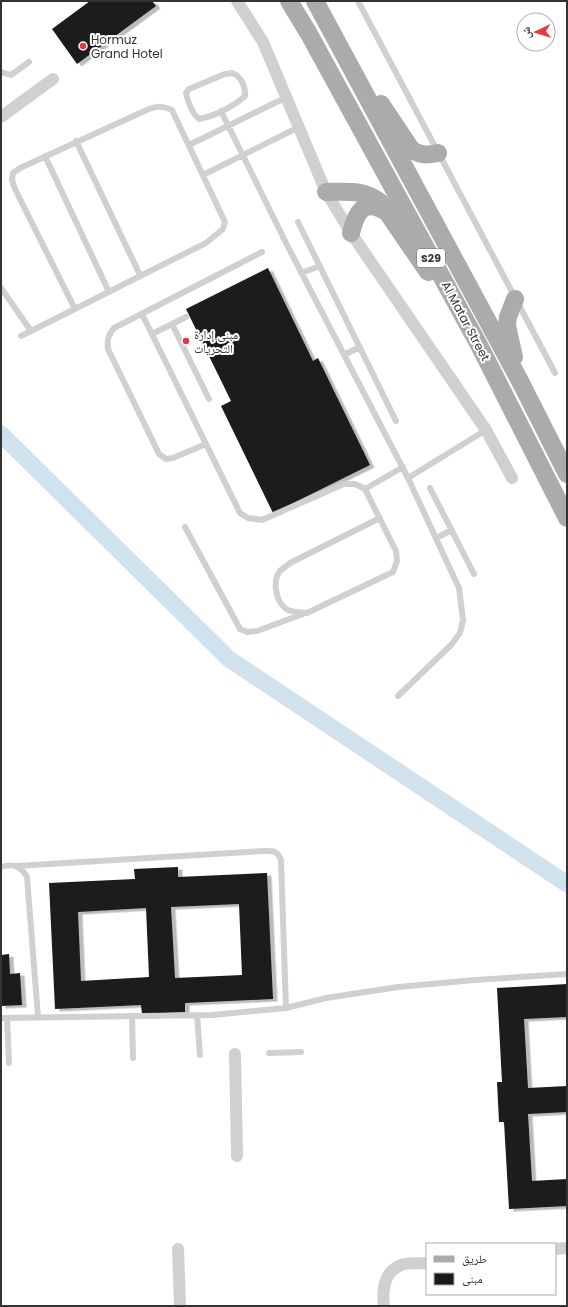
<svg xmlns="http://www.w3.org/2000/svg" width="568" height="1307" viewBox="0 0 568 1307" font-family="Poppins,'Noto Naskh Arabic',sans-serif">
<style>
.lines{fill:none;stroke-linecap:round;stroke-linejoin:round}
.river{stroke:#cfe2ee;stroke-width:17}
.building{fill:#1a1a1a;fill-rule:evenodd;filter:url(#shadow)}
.service{stroke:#d0d0d0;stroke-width:6}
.minor{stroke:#d0d0d0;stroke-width:12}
.primary{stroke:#ababab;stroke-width:18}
.poi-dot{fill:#e63946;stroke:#fff;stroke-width:1.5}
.labels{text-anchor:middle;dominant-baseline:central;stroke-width:4;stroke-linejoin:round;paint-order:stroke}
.shield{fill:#fff;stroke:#707070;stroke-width:1}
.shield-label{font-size:11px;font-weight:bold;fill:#333}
.poi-label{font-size:12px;fill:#333;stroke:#fff;text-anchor:start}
.street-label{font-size:12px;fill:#333;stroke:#fff}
</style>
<defs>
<filter id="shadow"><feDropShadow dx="4.5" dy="2.5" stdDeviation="0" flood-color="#0004"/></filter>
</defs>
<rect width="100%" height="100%" fill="#fff"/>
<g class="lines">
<path class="river" d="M 1,434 L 229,659 L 567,884"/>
</g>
<path class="building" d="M 90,1 L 152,1 L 156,6 L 77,64 L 52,29 Z
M 268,268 L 313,361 L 318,358 L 370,465 L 273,513 L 221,406 L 231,401 L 186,309 Z
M 178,867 L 178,877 L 267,873 L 273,999 L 185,1003 L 185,1012 L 142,1014 L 141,1005 L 55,1009 L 49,883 L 135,879 L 134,869 ZM 239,904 L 242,975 L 175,978 L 171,907 ZM 146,908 L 149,977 L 81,981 L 78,912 Z
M 9,954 L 10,974 L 20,973 L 22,1005 L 1,1006 L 1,955 Z
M 567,984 L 567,1017 L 524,1019 L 528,1088 L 567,1086 L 567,1112 L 528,1114 L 532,1181 L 567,1179 L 567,1206 L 509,1209 L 504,1122 L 499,1122 L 497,1082 L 502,1082 L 497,988 Z"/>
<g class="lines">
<path class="service" d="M 358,1 L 555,373
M 1,72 L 11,75 L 29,62
M 232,73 C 241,76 246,87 245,96 C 233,107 215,116 199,119 C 192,113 188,103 186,93 L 189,89 L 225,74 Z
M 221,111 L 286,243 L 408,478 L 459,588 L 463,620 L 460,633 L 451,645 L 398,696
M 76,141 L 140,275
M 189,145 L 287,97
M 45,156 L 109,292
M 203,175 L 299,127
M 298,222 L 396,421
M 301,273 L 320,266
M 1,288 L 31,331
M 142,314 L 240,513 L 248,518 L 262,520 L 344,484 L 355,484 L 365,489 L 396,551 L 397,561 L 393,572 L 307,613 C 300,612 291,613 285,608 C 276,601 272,581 280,571 C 283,568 287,566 290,563 L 380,518
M 172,324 L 209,399
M 152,334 L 186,317
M 21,336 L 31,331 L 206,243 L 223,229 L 225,222 L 172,110 C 163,106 158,106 149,109 L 20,168 L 13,173 L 12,180 L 15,189 L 75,309
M 344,355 L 360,347
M 206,444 L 173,458 L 166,459 L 159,454 L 108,349 C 107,340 108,335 114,328 L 262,252
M 408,478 L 486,430
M 430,488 L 474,574
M 365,489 L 403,467
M 185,527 L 240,629 L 247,632 L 257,631 L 303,614
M 436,538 L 452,530
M 16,866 L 263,851 C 273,851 277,850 281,860 L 286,1008
M 1,867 C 13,863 21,866 27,877 L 38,1017
M 197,1015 L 200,1055
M 132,1016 L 133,1058
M 1,1018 L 212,1015 L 286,1008 L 326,998 L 398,987 L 475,980 L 567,974
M 7,1018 L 9,1063
M 269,1053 L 301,1052"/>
<path class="minor" d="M 237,1 L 263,42 L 326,192 L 351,233 L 486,430 L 512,478
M 1,117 L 53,79
M 235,1054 L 237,1156
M 178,1249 L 180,1306
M 555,1249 L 567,1248
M 384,1306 C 382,1290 384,1272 401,1265 C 409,1262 419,1264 427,1263"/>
<path class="primary" d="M 289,1 L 309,34 L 479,345 L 567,518
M 315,1 L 520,381 L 567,474
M 381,104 L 411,149 C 420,156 428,155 438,153
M 326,192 C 347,192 362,189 380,202 L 428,272
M 351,233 C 356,213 363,198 385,211
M 514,357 L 507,326 L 508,317 L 515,299"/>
</g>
<g class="poi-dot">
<circle cx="83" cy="46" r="4"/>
<circle cx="186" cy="341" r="4"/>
</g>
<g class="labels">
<rect class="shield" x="417" y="249" width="28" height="18" rx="3"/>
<g class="shield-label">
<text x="431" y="258">S29</text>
</g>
<g class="poi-label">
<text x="91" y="39">Hormuz<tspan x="91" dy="14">Grand Hotel</tspan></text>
<text x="194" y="334">مبنى إدارة<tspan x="194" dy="14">التحريات</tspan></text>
</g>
<g class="street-label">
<text transform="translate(466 321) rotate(62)">Al Matar Street</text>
</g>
</g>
<rect width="568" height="1307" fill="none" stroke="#333333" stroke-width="4"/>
<rect x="426" y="1243" width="130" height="52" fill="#ffffff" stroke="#adadad"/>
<rect x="434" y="1256" width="20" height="6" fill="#ababab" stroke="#adadad"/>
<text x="462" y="1263" font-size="12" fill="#333333">طريق</text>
<rect x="434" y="1273" width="20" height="12" fill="#1a1a1a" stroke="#adadad"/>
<text x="462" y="1283" font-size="12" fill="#333333">مبنى</text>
<g transform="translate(536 32) rotate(266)"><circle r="19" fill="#ffffff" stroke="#adadad"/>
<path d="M0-3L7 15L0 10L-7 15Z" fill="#e63946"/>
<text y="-6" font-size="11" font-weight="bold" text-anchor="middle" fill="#333333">ش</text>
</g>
</svg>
